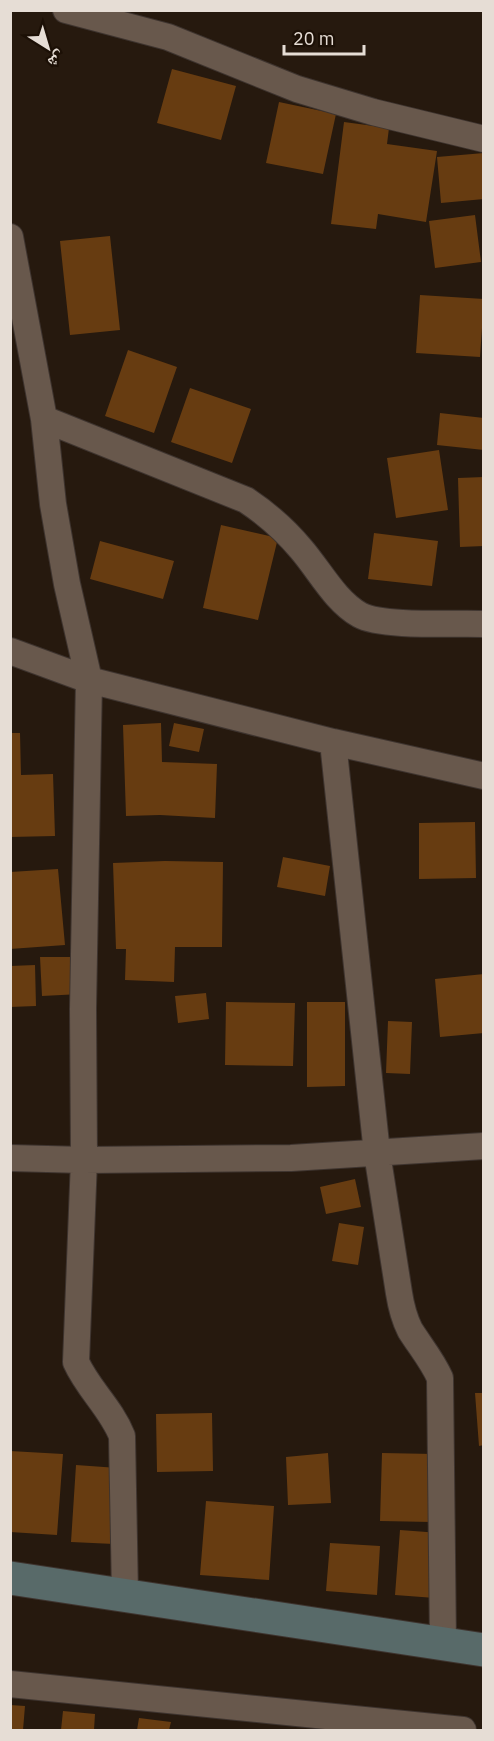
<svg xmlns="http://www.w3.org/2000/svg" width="494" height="1741" viewBox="0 0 494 1741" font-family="'IBM Plex Sans','Noto Naskh Arabic',sans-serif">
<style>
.building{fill:#673c11}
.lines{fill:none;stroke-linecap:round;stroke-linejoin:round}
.street-casing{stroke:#3e342f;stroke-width:28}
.secondary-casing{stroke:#3e342f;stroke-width:35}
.street{stroke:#68584c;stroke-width:26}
.secondary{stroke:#586a69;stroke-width:33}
</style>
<rect width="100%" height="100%" fill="#26190e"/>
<path class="building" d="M 172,69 L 236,86 L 221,140 L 157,123 Z
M 279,102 L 336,114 L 323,174 L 266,163 Z
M 344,122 L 389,128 L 387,144 L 437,151 L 426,222 L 378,214 L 376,229 L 331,224 Z
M 484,153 L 484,199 L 441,203 L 437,157 Z
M 475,215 L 481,262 L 435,268 L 429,221 Z
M 110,236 L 120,330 L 70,335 L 60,241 Z
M 420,295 L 484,299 L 480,357 L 416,353 Z
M 128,350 L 177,367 L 154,433 L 105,416 Z
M 190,388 L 251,409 L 232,463 L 171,442 Z
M 440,413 L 484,418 L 484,450 L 437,445 Z
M 439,450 L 448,510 L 396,518 L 387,458 Z
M 484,477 L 484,546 L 460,547 L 458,478 Z
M 221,525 L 278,538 L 258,620 L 203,608 Z
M 374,533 L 438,541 L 432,586 L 368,579 Z
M 100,541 L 174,561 L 163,599 L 90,579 Z
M 161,723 L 162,762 L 217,764 L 215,818 L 160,815 L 126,816 L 123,725 Z
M 174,723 L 204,729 L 199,752 L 169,746 Z
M 10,733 L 20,733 L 21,775 L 53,774 L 55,836 L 10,837 Z
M 475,822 L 476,878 L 419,879 L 419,823 Z
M 283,857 L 330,866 L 325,896 L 277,887 Z
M 165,861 L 223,862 L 222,947 L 175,947 L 174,982 L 125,980 L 126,949 L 116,949 L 113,863 Z
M 58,869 L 65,945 L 10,949 L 10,872 Z
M 40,957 L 80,957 L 81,994 L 42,996 Z
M 35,965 L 36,1006 L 10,1007 L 10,966 Z
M 484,974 L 484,1033 L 440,1037 L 435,979 Z
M 206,993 L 209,1019 L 178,1023 L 175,996 Z
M 226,1002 L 295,1003 L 293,1066 L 225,1065 Z
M 307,1002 L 345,1002 L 345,1086 L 307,1087 Z
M 388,1021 L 412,1022 L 410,1074 L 386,1073 Z
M 355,1179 L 361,1207 L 326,1214 L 320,1187 Z
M 339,1223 L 364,1227 L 358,1265 L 332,1261 Z
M 475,1393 L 484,1393 L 484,1445 L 479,1446 Z
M 212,1413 L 213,1471 L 157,1472 L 156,1414 Z
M 10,1451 L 63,1454 L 57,1535 L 10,1532 Z
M 328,1453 L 331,1503 L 288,1505 L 286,1457 Z
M 382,1453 L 434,1454 L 432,1522 L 380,1521 Z
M 76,1465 L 118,1468 L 114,1544 L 71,1542 Z
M 206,1501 L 274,1506 L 269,1580 L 200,1575 Z
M 400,1530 L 440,1533 L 435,1598 L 395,1595 Z
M 330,1543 L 380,1546 L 377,1595 L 326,1591 Z
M 10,1705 L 25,1706 L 23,1730 L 10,1730 Z
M 63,1711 L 95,1714 L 94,1730 L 61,1730 Z
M 139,1718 L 171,1722 L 169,1730 L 137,1730 Z"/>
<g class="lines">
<defs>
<path id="street" d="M 66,10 L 168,37 L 297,89 L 373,112 L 484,139
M 10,237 L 44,419 L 53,504 L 67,584 L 89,680 L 83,1009 L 84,1160 L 76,1362 C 88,1389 111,1408 122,1436 L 125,1594
M 44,419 L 246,500 C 267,514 285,530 301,549 C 320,571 335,601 360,615 C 381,627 456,623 484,624
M 10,651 L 89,680 L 333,742 L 484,776
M 333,742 L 377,1153 L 399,1293 C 401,1306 404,1318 410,1330 C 420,1346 432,1360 440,1378 L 443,1643
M 10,1158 L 84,1160 L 291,1158 L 484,1146
M 10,1684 L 463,1730"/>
<path id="secondary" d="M 10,1578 L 484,1650"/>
</defs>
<use href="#street" class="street-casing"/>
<use href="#secondary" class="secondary-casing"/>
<use href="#street" class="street"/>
<use href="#secondary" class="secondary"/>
</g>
<rect width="494" height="1741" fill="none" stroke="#e6ddd5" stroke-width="24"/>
<g transform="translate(48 48) rotate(143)" stroke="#1c1006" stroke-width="4.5" paint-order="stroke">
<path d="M0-4.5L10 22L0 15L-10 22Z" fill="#e6ddd5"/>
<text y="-9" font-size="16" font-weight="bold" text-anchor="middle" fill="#e6ddd5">ش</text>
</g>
<path d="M284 45v9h80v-9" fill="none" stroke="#e6ddd5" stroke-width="3"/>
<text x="293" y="45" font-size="18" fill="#e6ddd5" stroke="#1c1006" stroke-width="4.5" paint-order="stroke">20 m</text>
</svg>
